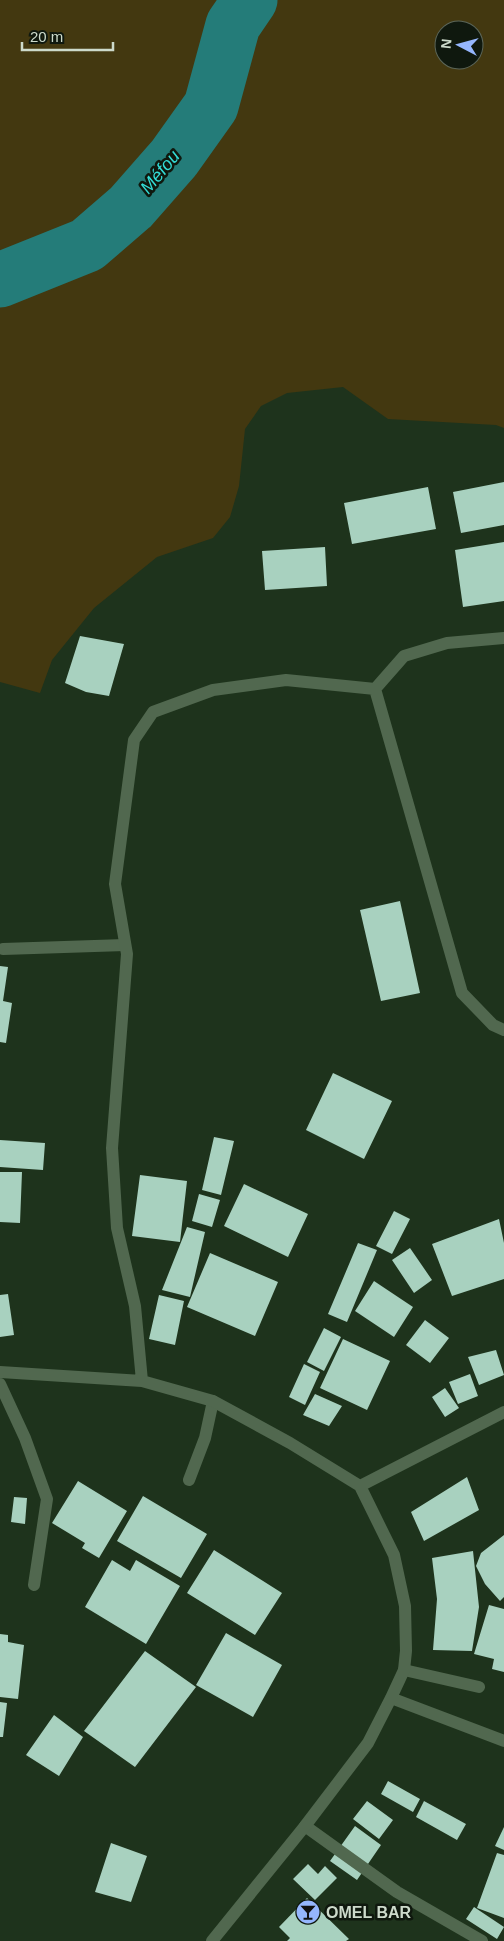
<svg xmlns="http://www.w3.org/2000/svg" width="504" height="1941" viewBox="0 0 504 1941" font-family="Arial,sans-serif">
<style>
.green{fill:#433810;fill-rule:evenodd}
.lines{fill:none;stroke-linecap:round;stroke-linejoin:round}
.river{stroke:#247c79;stroke-width:55}
.building{fill:#a8d1bf}
.service{stroke:#51684f;stroke-width:12}
.minor{stroke:#51684f;stroke-width:12}
.labels{text-anchor:middle;dominant-baseline:central;stroke-width:5;stroke-linejoin:round;paint-order:stroke}
.poi-label{font-size:16px;font-weight:bold;fill:#cddacb;stroke:#0f180e;text-anchor:start}
.water-label{font-size:18px;font-style:italic;fill:#33dcd6;stroke:#0f180e}
</style>
<rect width="100%" height="100%" fill="#1e331c"/>
<path class="green" d="M 0,0 L 504,0 L 504,428 L 496,425 L 388,419 L 343,387 L 287,393 L 261,406 L 245,429 L 239,486 L 230,517 L 213,538 L 157,557 L 94,608 L 52,660 L 40,693 L 0,682 ZM 444,30 L 474,30 L 474,60 L 444,60 Z"/>
<g class="lines">
<path class="river" d="M 0,280 L 87,245 L 131,207 L 174,158 L 211,106 L 233,25 L 250,0"/>
</g>
<path class="building" d="M 504,482 L 504,525 L 461,533 L 453,492 Z
M 428,487 L 436,529 L 352,544 L 344,503 Z
M 504,542 L 504,601 L 463,607 L 455,550 Z
M 325,547 L 327,586 L 265,590 L 262,551 Z
M 80,636 L 124,644 L 109,696 L 86,692 L 65,683 Z
M 400,901 L 420,993 L 381,1001 L 360,910 Z
M 0,966 L 8,967 L 3,1001 L 12,1003 L 6,1043 L 0,1042 Z
M 333,1073 L 392,1101 L 364,1159 L 306,1130 Z
M 214,1137 L 234,1141 L 221,1195 L 202,1190 Z
M 0,1140 L 45,1143 L 43,1170 L 0,1167 Z
M 0,1172 L 22,1172 L 20,1223 L 0,1222 Z
M 140,1175 L 187,1181 L 180,1242 L 132,1236 Z
M 244,1184 L 308,1214 L 288,1257 L 224,1226 Z
M 199,1194 L 220,1200 L 212,1227 L 192,1221 Z
M 394,1211 L 410,1219 L 392,1254 L 376,1246 Z
M 499,1219 L 504,1243 L 504,1279 L 452,1296 L 432,1244 Z
M 187,1227 L 205,1232 L 190,1297 L 162,1290 Z
M 358,1243 L 377,1250 L 347,1322 L 328,1314 Z
M 410,1248 L 432,1280 L 414,1293 L 392,1260 Z
M 210,1253 L 278,1282 L 255,1336 L 187,1307 Z
M 374,1281 L 413,1307 L 394,1337 L 355,1311 Z
M 8,1294 L 14,1335 L 0,1337 L 0,1295 Z
M 159,1295 L 184,1301 L 175,1345 L 149,1339 Z
M 425,1320 L 449,1338 L 430,1363 L 406,1345 Z
M 324,1328 L 341,1337 L 324,1371 L 307,1362 Z
M 343,1339 L 390,1361 L 367,1410 L 320,1388 Z
M 496,1350 L 504,1375 L 479,1385 L 468,1357 Z
M 304,1364 L 320,1372 L 305,1405 L 289,1397 Z
M 470,1374 L 478,1396 L 458,1404 L 449,1382 Z
M 445,1388 L 459,1408 L 445,1417 L 432,1397 Z
M 315,1394 L 342,1406 L 329,1426 L 303,1415 Z
M 467,1477 L 479,1510 L 424,1541 L 411,1512 Z
M 78,1481 L 127,1511 L 99,1558 L 82,1548 L 85,1543 L 52,1523 Z
M 143,1496 L 207,1534 L 181,1578 L 117,1541 Z
M 14,1497 L 27,1498 L 25,1524 L 11,1522 Z
M 504,1535 L 504,1597 L 500,1601 L 485,1584 L 476,1566 L 481,1553 Z
M 214,1550 L 282,1593 L 255,1635 L 187,1593 Z
M 473,1551 L 479,1607 L 472,1651 L 433,1650 L 437,1599 L 432,1558 Z
M 112,1560 L 130,1571 L 136,1560 L 180,1586 L 146,1644 L 85,1607 Z
M 489,1605 L 504,1609 L 504,1672 L 492,1669 L 494,1659 L 474,1654 Z
M 226,1633 L 282,1665 L 253,1717 L 196,1685 Z
M 0,1634 L 8,1635 L 8,1642 L 24,1645 L 18,1699 L 0,1697 Z
M 145,1651 L 196,1687 L 135,1767 L 84,1731 Z
M 0,1702 L 7,1703 L 3,1737 L 0,1737 Z
M 54,1715 L 83,1737 L 59,1776 L 26,1755 Z
M 388,1781 L 420,1799 L 413,1812 L 381,1794 Z
M 367,1801 L 393,1820 L 379,1839 L 353,1819 Z
M 424,1801 L 466,1824 L 457,1840 L 416,1817 Z
M 355,1826 L 381,1845 L 357,1880 L 330,1861 Z
M 504,1827 L 504,1850 L 495,1846 Z
M 111,1843 L 147,1856 L 131,1902 L 95,1892 Z
M 497,1853 L 504,1855 L 504,1918 L 477,1908 Z
M 308,1864 L 318,1874 L 325,1866 L 337,1878 L 315,1900 L 293,1879 Z
M 307,1898 L 349,1939 L 346,1941 L 287,1941 L 290,1938 L 279,1927 Z
M 474,1907 L 504,1927 L 497,1939 L 466,1919 Z"/>
<g class="lines">
<path class="service" d="M 3,949 L 125,945
M 0,1384 L 25,1438 L 47,1499 L 34,1585
M 189,1480 L 205,1438 L 213,1401
M 404,1670 L 479,1687
M 305,1826 L 397,1892 L 482,1941"/>
<path class="minor" d="M 375,689 L 462,993 L 493,1025 L 504,1030
M 375,689 L 404,656 L 447,643 L 504,638
M 0,1372 L 142,1381 L 213,1401 L 290,1443 L 360,1486 L 394,1555 L 405,1606 L 406,1651 L 404,1670 L 391,1698 L 368,1743 L 305,1826 L 212,1941
M 142,1381 L 135,1306 L 117,1228 L 112,1148 L 127,954 L 115,884 L 134,740 L 153,712 L 213,690 L 286,680 L 375,689
M 360,1486 L 504,1412
M 391,1698 L 504,1741"/>
</g>
<defs>
<symbol id="bar-disc" viewBox="-11 -11 22 22"><circle r="9.5" fill="#95b6fd" stroke="#0f180e"/><path d="M-6-5H6L.8 .8V4.5H3.5V6h-7V4.5H-.8V.8Z" fill="#111"/></symbol>
</defs>
<g fill-rule="evenodd">
<use href="#bar-disc" x="294" y="1898" width="28" height="28"/>
</g>
<g class="labels">
<g class="poi-label">
<text x="326" y="1912">OMEL BAR</text>
</g>
<g class="water-label">
<text transform="translate(160 172) rotate(-50)">Méfou</text>
</g>
</g>
<g transform="translate(459 45) rotate(276)"><circle r="24" fill="#0f180e" stroke="#5b665a"/>
<path d="M0-4L9 19L0 12L-9 19Z" fill="#95b6fd"/>
<text y="-8" font-size="14" font-weight="bold" text-anchor="middle" fill="#cddacb">N</text>
</g>
<path d="M22 42v8h91v-8" fill="none" stroke="#cddacb" stroke-width="2.5"/>
<text x="30" y="42" font-size="15" fill="#cddacb" stroke="#0f180e" stroke-width="4" paint-order="stroke">20 m</text>
</svg>
